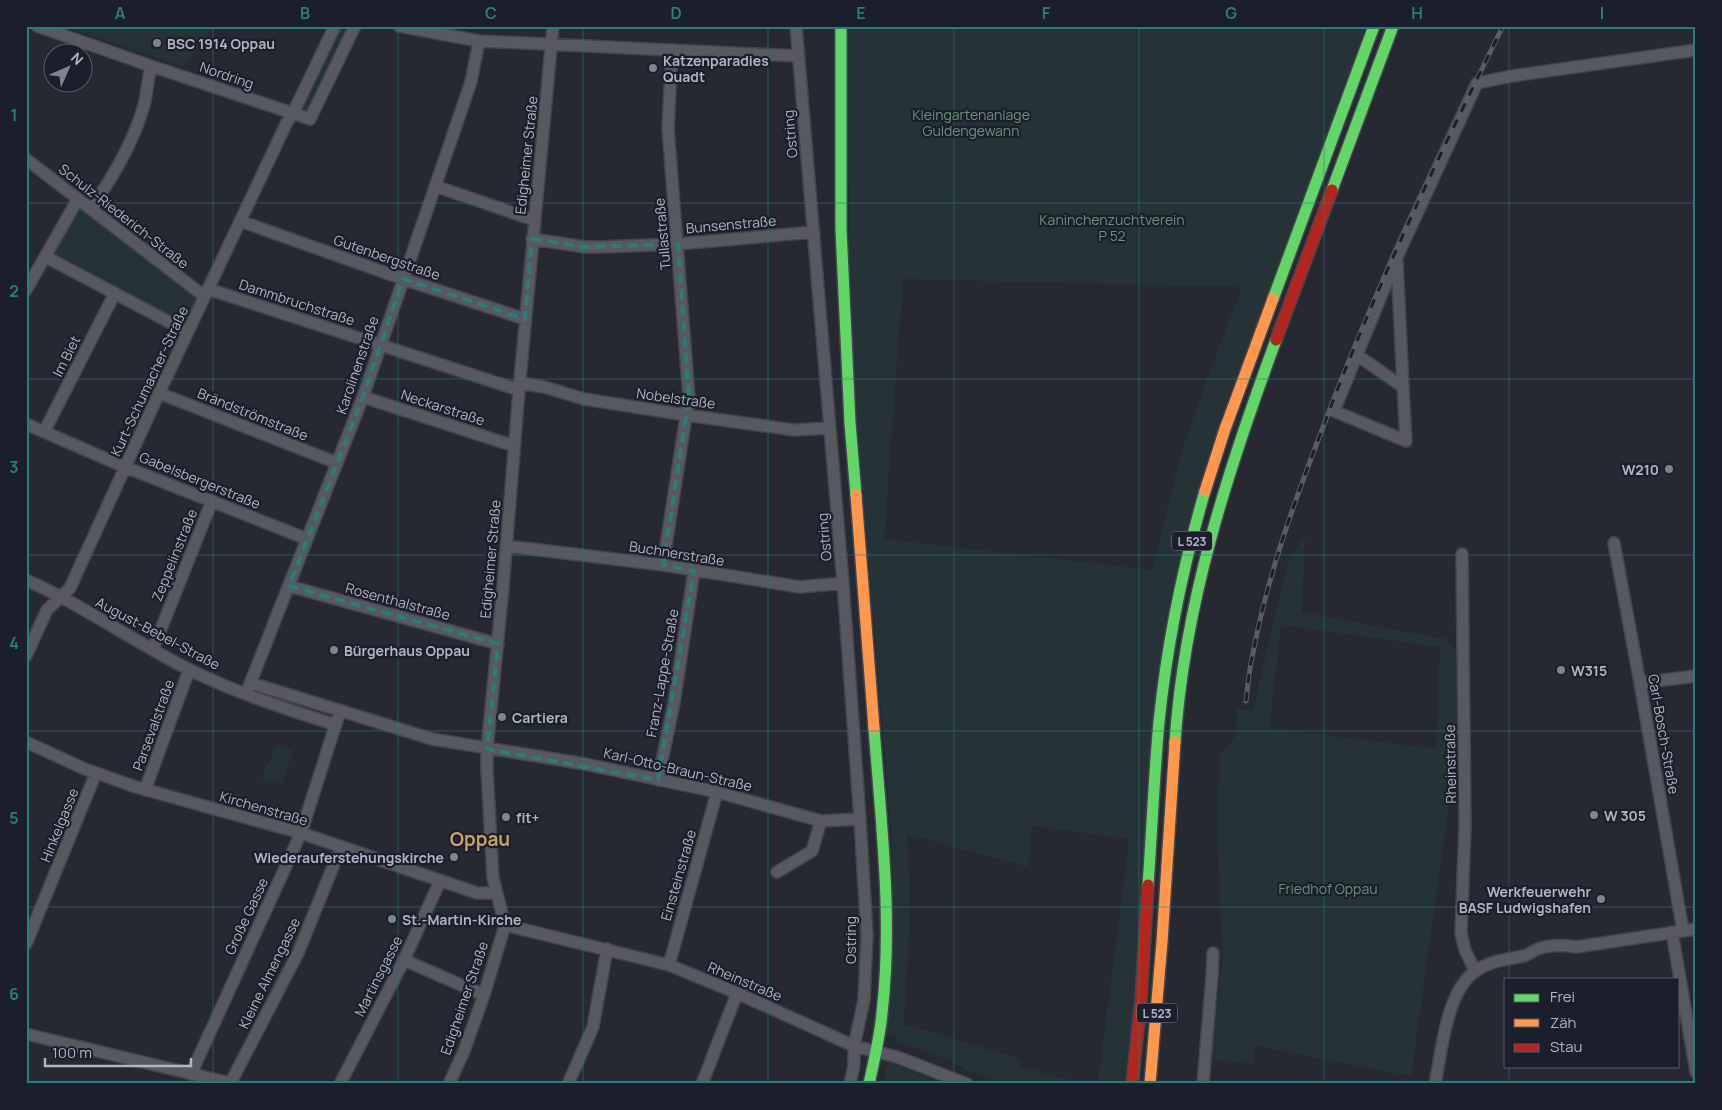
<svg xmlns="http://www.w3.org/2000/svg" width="1722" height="1110" viewBox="0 0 1722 1110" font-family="Manrope,sans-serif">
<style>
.green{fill:#253337;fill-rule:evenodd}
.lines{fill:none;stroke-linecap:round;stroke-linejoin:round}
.street-casing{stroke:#42444b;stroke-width:14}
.fast-casing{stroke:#44464f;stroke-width:14}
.slow-casing{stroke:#44464f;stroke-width:14}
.jam-casing{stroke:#44464f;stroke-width:14}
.street{stroke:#575860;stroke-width:11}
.fast{stroke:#63d668;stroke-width:11}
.slow{stroke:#ff974d;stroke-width:11}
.jam{stroke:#b3261e;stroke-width:11}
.rail-casing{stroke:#5a5c64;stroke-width:5}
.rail{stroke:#1b1f2b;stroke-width:3;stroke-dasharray:9;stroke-linecap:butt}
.marked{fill:none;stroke:#277f7b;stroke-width:4;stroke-dasharray:10 6;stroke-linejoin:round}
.grid{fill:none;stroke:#277f7b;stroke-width:1;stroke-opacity:0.55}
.poi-dot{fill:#808390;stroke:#1b1f2b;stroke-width:2}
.labels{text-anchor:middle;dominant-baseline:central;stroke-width:4.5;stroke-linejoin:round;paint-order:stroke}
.shield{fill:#1b1f2b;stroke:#838795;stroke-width:1}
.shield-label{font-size:12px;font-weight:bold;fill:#b0b4c3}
.poi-label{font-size:14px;font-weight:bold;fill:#b0b4c3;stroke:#1b1f2b;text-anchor:start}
.street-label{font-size:14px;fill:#b0b4c3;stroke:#1b1f2b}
.park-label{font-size:14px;fill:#6a927a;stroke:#1b1f2b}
.district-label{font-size:19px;font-weight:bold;fill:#c9a265;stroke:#1b1f2b}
.neatline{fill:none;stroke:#277f7b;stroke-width:2}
.grid-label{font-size:16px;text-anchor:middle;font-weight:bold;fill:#277f7b}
</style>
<rect width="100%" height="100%" fill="#262932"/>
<path class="green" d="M 63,26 L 214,26 L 183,67 Z
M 848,26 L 1366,26 L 1199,486 L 1124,1084 L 1098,1084 L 1129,839 L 1032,826 L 1028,867 L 907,834 C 911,898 910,961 903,1024 L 1021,1059 L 1021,1067 L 1086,1084 L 1003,1084 L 969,1071 L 949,1060 L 895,1040 L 896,1037 L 885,1033 L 893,879 L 891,833 L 855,394 L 849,255 ZM 903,279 L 1242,287 L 1205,384 L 1179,460 L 1152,570 L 884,539 Z
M 343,27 L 347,31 L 311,110 L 307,112 L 303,110 L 303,106 L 340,28 Z
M 79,204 L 199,297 L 186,328 L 50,256 Z
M 1305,534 L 1302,612 L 1445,639 L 1456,649 L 1457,774 L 1452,783 L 1411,1076 L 1256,1046 L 1252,1064 L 1210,1059 L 1222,964 L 1217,797 L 1220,776 L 1220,753 C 1239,739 1236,731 1237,709 L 1253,710 L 1287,564 ZM 1281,625 L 1440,647 L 1436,749 L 1269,728 Z
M 277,745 L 293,751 L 282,785 L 261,778 L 267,764 L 269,764 L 274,748 L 276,749 Z
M 888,1062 L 943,1084 L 883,1084 Z"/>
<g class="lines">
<defs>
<path id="street" d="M 37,26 L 151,66 L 310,119 L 355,26
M 399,26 L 479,41 L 798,56
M 796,26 L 843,583 L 860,819 L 867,935 L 864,1000 L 854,1046 L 854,1065 L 850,1084
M 26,159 L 204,296
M 435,186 L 534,220
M 91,209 C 113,176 133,144 144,105 C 147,92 148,79 151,66
M 240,221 L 403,279 L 525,319
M 532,239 L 585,247 L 600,247 L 678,244 L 814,232
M 46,257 L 188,332
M 1397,261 L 1403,387
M 208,289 L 519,390
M 26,290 L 78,199
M 1357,355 L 1403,387 L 1406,441 L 1334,411 L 1397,257 L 1477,83 L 1512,76 L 1696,50
M 519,383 L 544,387 L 584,399 L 686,415 L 794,430 L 830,428
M 159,393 L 337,463
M 363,397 L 514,446
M 26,424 L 125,467 L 307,539
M 44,432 L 115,293
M 1614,543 L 1640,683 L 1683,931
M 507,546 L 663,565 L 800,587 L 843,583
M 1462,554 L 1465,826 L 1461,933 L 1465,950 L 1475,971
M 663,565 L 689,397 L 668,128 L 672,50
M 26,580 C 83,605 134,642 190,670 C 237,693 286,709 336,725
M 289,586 L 498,644
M 153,649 L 212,501
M 26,656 L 47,610 L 70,588 L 159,393 L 287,122 L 293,113 L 335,26
M 251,683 L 432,739 L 585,764 L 717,792 L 821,821 L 860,819
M 1640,683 L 1696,676
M 246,694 L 363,397 L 471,82 L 479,41
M 26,742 L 85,769 L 136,787 L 301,833 L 477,893 L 496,893
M 658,780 L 674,703 L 694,571
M 145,790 L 189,670
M 777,872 L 812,851 L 821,821
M 505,925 L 669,965 L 737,993 L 854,1046 L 897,1057 L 967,1084
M 1672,932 L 1696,1072
M 26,944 L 96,773
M 404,960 L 484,995
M 669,965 L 717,792
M 26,1034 L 234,1084
M 191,1074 L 301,833 L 340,711
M 231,1082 L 298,953 L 341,847
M 340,1084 L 404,960 L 440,881
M 449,1084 L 464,1051 L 484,995 L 505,925 L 493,878 L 487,770 L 487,749 L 503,587 L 519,390 L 553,26
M 568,1084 L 593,1027 L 607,949
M 702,1084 L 737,993
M 1203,1084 L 1212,976 L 1213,953
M 1435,1084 C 1442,1050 1446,990 1477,970 C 1491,961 1508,959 1524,956 C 1530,954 1533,951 1538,949 C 1550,945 1564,945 1576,947 L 1696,929"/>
<path id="fast" d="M 841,26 L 841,229 L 850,423 L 856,495
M 1332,190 L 1393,26
M 1273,299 L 1374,26
M 1175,742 C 1184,604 1228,470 1276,340
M 1148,885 C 1152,831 1154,776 1159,722 C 1167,644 1183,566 1205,491
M 869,1084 C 874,1060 880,1037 882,1013 C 893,918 881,823 874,728"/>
<path id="slow" d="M 1205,491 L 1225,429 L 1273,299
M 856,495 L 874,728
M 1150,1084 L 1162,942 L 1175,742"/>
<path id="jam" d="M 1276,340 L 1332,190
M 1132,1084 L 1141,1000 L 1148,885"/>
</defs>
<use href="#street" class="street-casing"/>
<use href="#fast" class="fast-casing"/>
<use href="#slow" class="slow-casing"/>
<use href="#jam" class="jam-casing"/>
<use href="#street" class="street"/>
<use href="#fast" class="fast"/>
<use href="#slow" class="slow"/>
<use href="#jam" class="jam"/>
<defs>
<path id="rail" d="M 1246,701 C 1248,685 1249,669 1253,653 C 1268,573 1296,497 1325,422 C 1376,286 1439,156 1503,26"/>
</defs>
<use href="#rail" class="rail-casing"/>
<use href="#rail" class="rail"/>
</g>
<path class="marked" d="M 532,239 L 585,247 L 678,244 L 689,397 L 663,565 L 694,571 L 658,780 L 487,749 L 498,644 L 289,586 L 363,397 L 403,279 L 525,319 Z"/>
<path class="grid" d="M 213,26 L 213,1084M 398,26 L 398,1084M 583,26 L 583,1084M 768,26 L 768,1084M 954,26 L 954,1084M 1139,26 L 1139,1084M 1324,26 L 1324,1084M 1509,26 L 1509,979M 26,203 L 1696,203M 26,379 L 1696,379M 26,555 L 1696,555M 26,731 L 1696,731M 26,907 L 1696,907M 1509,1066 L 1509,1084"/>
<g class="poi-dot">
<circle cx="157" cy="43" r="5"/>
<circle cx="653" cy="68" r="5"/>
<circle cx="1669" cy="469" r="5"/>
<circle cx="334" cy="650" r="5"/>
<circle cx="1561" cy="670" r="5"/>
<circle cx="502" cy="717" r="5"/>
<circle cx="1594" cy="815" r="5"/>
<circle cx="506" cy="817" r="5"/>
<circle cx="454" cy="857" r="5"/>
<circle cx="1601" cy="899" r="5"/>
<circle cx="392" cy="919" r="5"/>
</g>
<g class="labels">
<g class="shield">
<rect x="1172" y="531.5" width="40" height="19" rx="4"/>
<rect x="1137" y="1003.5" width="40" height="19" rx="4"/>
</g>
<g class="shield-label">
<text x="1192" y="541">L 523</text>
<text x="1157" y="1013">L 523</text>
</g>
<g class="poi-label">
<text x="167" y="43">BSC 1914 Oppau</text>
<text x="663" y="60">Katzenparadies<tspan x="663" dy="16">Quadt</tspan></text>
<text x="1659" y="469" text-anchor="end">W210</text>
<text x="344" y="650">Bürgerhaus Oppau</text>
<text x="1571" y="670">W315</text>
<text x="512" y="717">Cartiera</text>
<text x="1604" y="815">W 305</text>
<text x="516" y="817">fit+</text>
<text x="444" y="857" text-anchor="end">Wiederauferstehungskirche</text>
<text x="1591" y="891" text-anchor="end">Werkfeuerwehr<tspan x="1591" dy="16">BASF Ludwigshafen</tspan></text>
<text x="402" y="919">St.-Martin-Kirche</text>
</g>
<g class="street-label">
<text transform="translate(227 75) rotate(19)">Nordring</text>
<text transform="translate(790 134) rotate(-95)">Ostring</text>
<text transform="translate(526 155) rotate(-84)">Edigheimer Straße</text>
<text transform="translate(124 216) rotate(38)">Schulz-Riederich-Straße</text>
<text transform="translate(731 224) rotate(-5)">Bunsenstraße</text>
<text transform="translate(662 234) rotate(-95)">Tullastraße</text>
<text transform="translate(387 257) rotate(19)">Gutenbergstraße</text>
<text transform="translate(297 302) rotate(18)">Dammbruchstraße</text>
<text transform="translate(66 356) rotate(-63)">Im Biet</text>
<text transform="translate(357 365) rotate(-71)">Karolinenstraße</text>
<text transform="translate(149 381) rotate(-65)">Kurt-Schumacher-Straße</text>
<text transform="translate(676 398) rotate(8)">Nobelstraße</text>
<text transform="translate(443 407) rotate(18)">Neckarstraße</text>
<text transform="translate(253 414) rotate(22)">Brändströmstraße</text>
<text transform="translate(200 480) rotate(22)">Gabelsbergerstraße</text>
<text transform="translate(824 537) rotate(-95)">Ostring</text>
<text transform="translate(677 553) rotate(9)">Buchnerstraße</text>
<text transform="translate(174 555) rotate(-68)">Zeppelinstraße</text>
<text transform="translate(490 559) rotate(-85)">Edigheimer Straße</text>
<text transform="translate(398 601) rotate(15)">Rosenthalstraße</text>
<text transform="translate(158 633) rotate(28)">August-Bebel-Straße</text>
<text transform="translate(662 673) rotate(-80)">Franz-Lappe-Straße</text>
<text transform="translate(153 725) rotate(-70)">Parsevalstraße</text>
<text transform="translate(1664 734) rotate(80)">Carl-Bosch-Straße</text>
<text transform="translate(1450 764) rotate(-91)">Rheinstraße</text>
<text transform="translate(678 769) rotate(13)">Karl-Otto-Braun-Straße</text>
<text transform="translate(264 808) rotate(16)">Kirchenstraße</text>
<text transform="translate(59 825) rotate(-68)">Hinkelgasse</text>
<text transform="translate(678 875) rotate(-74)">Einsteinstraße</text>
<text transform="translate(246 916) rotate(-65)">Große Gasse</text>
<text transform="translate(850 940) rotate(-90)">Ostring</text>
<text transform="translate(269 973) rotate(-64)">Kleine Almengasse</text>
<text transform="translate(378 976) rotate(-63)">Martinsgasse</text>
<text transform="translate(745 981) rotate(23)">Rheinstraße</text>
<text transform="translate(464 998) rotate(-71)">Edigheimer Straße</text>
</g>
<g class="park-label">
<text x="971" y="114">Kleingartenanlage<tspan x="971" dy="16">Guldengewann</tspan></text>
<text x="1112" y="219">Kaninchenzuchtverein<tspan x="1112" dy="16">P 52</tspan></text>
<text x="1328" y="888">Friedhof Oppau</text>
</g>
<g class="district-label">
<text x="480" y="839">Oppau</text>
</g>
</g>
<rect width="1722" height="1110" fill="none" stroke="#1b1f2b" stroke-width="55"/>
<rect x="1504" y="978" width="175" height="90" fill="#1b1f2b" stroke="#575b68"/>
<rect x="1514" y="994" width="25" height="8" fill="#63d668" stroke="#575b68"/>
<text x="1550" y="1002" font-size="15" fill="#b0b4c3">Frei</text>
<rect x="1514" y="1019" width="25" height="8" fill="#ff974d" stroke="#575b68"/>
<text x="1550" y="1028" font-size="15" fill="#b0b4c3">Zäh</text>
<rect x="1514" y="1044" width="25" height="8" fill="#b3261e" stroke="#575b68"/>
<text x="1550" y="1052" font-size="15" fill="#b0b4c3">Stau</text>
<g transform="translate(68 68) rotate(45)"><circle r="24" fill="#1b1f2b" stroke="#575b68"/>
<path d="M0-4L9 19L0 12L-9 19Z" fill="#808390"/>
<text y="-8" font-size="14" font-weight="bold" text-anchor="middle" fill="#b0b4c3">N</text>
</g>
<path d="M45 1058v8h146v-8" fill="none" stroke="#b0b4c3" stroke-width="2.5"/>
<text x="52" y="1058" font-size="15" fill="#b0b4c3" stroke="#1b1f2b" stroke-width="4" paint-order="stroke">100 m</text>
<rect x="28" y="28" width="1666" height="1054" class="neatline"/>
<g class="grid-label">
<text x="120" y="19">A</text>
<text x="305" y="19">B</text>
<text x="491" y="19">C</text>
<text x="676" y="19">D</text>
<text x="861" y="19">E</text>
<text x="1046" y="19">F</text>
<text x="1231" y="19">G</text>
<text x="1417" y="19">H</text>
<text x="1602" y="19">I</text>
<text x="14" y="121">1</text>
<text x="14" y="297">2</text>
<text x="14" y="473">3</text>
<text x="14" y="649">4</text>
<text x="14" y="824">5</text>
<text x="14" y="1000">6</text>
</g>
</svg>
